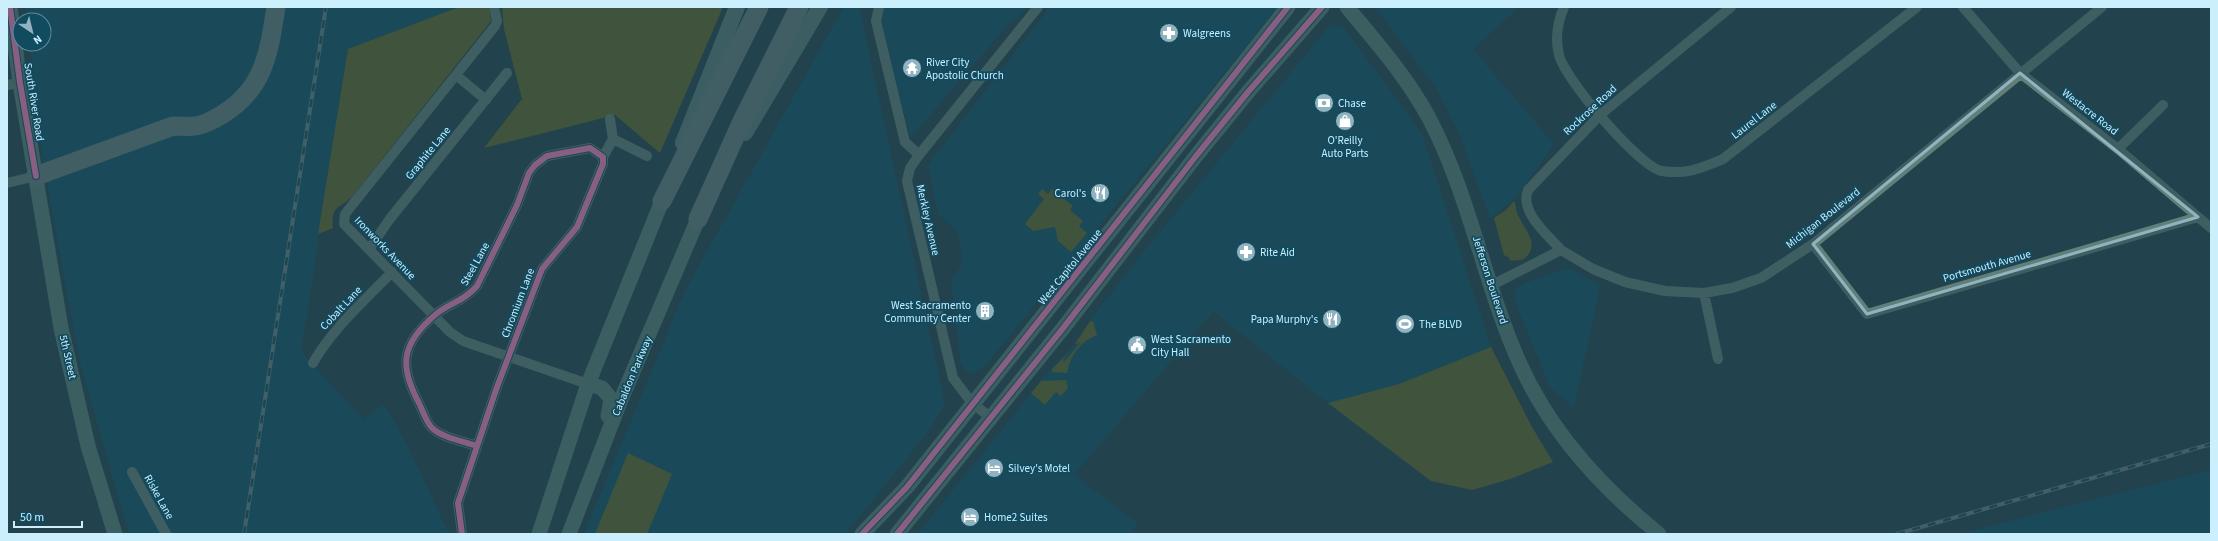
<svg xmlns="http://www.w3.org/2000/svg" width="2218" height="541" viewBox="0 0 2218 541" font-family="'Source Sans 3',sans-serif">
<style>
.built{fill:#105268}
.green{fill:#656626}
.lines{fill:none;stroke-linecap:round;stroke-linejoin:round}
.minor{stroke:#617f78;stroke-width:10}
.secondary{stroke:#5a7f78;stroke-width:15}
.primary{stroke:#5c7f7c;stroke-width:16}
.motorway{stroke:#687f82;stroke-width:19}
.rail-casing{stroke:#698280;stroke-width:4}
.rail{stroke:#104b60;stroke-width:2.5;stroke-dasharray:8;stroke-linecap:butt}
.cycleway-casing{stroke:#104b60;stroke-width:8}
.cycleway{stroke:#ff80c0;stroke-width:6}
.marked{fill:none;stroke:#90b3c0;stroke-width:3;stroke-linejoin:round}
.labels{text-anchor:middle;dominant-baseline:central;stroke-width:3.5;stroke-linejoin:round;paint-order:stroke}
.poi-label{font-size:11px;fill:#cceffe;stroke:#104b60;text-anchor:start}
.street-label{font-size:11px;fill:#cceffe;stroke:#104b60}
</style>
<rect width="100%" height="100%" fill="#22434e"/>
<path class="built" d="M 26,7 L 459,7 L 348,49 L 301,352 L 363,419 L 384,405 L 403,437 L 449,534 L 129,534 L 80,362 L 43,162 L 30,44 L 44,44 L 44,20 L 27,20 Z
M 844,7 L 859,7 L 945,404 L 928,432 L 845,534 L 584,534 L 685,291 Z
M 873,7 L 1027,7 L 1017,19 L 1012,20 L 911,137 Z
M 1050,7 L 1278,7 L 983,368 L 969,374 L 961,363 L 951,281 L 962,264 L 962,254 L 958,233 L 938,213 L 928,165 Z
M 1375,7 L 1517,8 L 1473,50 L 1554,144 L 1515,199 L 1490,218 L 1459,132 L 1437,89 Z
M 1331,24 L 1345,29 L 1422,134 L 1491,347 L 1399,384 L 1328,403 L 1213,311 L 1074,475 L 1138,524 L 1130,534 L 918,534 L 1050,370 L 1074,346 L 1091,319 L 1142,254 Z
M 1568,268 L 1600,285 L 1574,408 L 1550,387 L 1515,301 L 1516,288 L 1531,281 Z
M 2211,470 L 2211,534 L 1959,534 Z"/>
<path class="green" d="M 459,7 L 489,7 L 491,21 L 352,197 C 338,209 331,206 333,228 L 318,234 L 348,49 Z
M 502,7 L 723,7 L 660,153 L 615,115 L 484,148 L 522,99 L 504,29 Z
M 1042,189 L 1048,194 L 1052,189 L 1073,206 L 1070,210 L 1083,221 L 1079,226 L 1087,233 L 1071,252 L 1058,241 L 1055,227 L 1033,231 L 1025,224 L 1044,199 L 1038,194 Z
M 1513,202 L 1515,202 C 1516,207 1516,213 1519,217 C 1524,229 1540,244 1526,257 C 1522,261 1515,261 1509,260 L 1510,258 L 1504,255 L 1494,218 L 1506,210 Z
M 1090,321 L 1093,321 L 1097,335 C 1080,342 1070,355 1067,373 L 1052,372 L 1052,369 L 1070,351 L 1063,360 L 1064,362 L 1080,343 L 1075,344 Z
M 1491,347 L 1532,427 L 1553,462 L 1510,479 L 1472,490 L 1431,481 L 1328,403 L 1399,384 Z
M 1066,380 L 1068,388 L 1061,396 L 1056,392 L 1045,405 L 1031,393 L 1041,381 Z
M 628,453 L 672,474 L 647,534 L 595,534 Z"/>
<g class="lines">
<path class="minor" d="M 494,7 L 497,21 L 495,26 L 345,214 L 344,224 L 450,332 L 463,341 L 588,384
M 879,7 L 876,21 L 905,142 L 919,155
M 1564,7 C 1558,21 1555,39 1559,55 C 1564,78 1639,167 1662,171 C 1686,175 1701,168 1723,159 L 1917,7
M 1963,7 L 2020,73 L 2118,149 L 2211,228
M 456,75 L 486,100
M 7,85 L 20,83
M 613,139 L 647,156
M 2118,149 L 2163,105
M 603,157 L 613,139 L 610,119
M 7,183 L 36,176
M 1813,244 L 1867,314 L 2198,217
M 370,248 L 389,220 L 507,73
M 1561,250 C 1548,235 1519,212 1528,190 L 1600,115 L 1731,7
M 1492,285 L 1561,250 L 1593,269 L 1625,282 L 1665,291 L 1704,293 L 1732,288 L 1761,278 L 1813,244 L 2102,7
M 1704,293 L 1718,359
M 313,363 C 333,328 364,301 392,272
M 990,417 L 972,403 L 953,378 L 907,181 L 910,168 L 919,155 L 1038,7
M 132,472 L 166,534
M 462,534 L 458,503 L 497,387 L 542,269 L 577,227 L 603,164 L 603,157 L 590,148 L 547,156 L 535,165 L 529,173 L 517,205 L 477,286 C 463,302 449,303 435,315 C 401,344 399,366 419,403 C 423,411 426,422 432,428 C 443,438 463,441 477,446"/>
<path class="secondary" d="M 10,7 L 20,83 L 61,328 L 88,446 L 115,534
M 1347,7 C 1376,42 1407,77 1429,118 C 1470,196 1484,284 1520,364 C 1550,431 1602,488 1659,534
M 588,384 L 602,388 L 611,399 L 608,416
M 539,534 L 588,384 L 662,201
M 569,534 L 620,402 L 698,219
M 862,534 L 907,487 L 1288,7
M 897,534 L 1064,327 L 1196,156 L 1248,92 L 1322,7"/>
<path class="primary" d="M 745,133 L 820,7
M 683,143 L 737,7"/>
<path class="motorway" d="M 36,176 L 173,126 C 181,126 188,127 195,126 C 205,125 215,119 223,114 C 265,88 269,51 276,7
M 662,201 L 759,7
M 698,219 L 743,119 L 799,7"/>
<defs>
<path id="rail" d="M 244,534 L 326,7
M 1897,534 L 2211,444"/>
</defs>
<use href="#rail" class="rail-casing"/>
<use href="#rail" class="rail"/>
<defs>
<path id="cycleway" d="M 10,7 L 20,83 L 36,176
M 462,534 L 458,503 L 497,387 L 542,269 L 577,227 L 603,164 L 603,157 L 590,148 L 547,156 L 535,165 L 529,173 L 517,205 L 477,286 C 463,302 449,303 435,315 C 401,344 399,366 419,403 C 423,411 426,422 432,428 C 443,438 463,441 477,446
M 862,534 L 907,487 L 1288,7
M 897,534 L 1064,327 L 1196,156 L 1248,92 L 1322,7"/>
</defs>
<use href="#cycleway" class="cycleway-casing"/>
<use href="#cycleway" class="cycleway"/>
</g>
<path d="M0 0H2218V541H0ZM 2020,73 L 2198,217 L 1867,314 L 1813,244 Z" fill="#22434e" fill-opacity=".55" fill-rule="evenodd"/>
<path class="marked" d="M 2020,73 L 2198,217 L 1867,314 L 1813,244 Z"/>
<defs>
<symbol id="pharmacy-disc" viewBox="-11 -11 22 22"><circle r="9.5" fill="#90b3c0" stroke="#104b60"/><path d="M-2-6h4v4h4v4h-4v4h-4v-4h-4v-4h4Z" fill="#fff"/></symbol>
<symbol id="temple-disc" viewBox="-11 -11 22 22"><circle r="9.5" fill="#90b3c0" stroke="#104b60"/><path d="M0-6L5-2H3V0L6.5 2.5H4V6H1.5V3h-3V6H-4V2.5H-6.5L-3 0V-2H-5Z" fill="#fff"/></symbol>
<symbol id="bank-disc" viewBox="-11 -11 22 22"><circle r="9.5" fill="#90b3c0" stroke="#104b60"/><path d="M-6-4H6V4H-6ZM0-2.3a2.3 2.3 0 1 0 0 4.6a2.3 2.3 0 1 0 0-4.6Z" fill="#fff"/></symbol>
<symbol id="shop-disc" viewBox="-11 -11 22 22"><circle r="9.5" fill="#90b3c0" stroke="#104b60"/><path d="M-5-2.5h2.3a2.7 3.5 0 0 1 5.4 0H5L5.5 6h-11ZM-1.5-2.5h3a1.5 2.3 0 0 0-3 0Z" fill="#fff"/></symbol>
<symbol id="restaurant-disc" viewBox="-11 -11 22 22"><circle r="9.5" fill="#90b3c0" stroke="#104b60"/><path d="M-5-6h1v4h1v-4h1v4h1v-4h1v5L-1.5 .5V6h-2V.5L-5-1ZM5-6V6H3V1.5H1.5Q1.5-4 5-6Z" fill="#fff"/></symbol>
<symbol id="building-disc" viewBox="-11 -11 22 22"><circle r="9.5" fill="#90b3c0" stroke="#104b60"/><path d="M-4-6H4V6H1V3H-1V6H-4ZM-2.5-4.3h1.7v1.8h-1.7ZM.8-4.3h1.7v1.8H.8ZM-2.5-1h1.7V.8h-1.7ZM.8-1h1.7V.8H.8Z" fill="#fff"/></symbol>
<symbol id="stadium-disc" viewBox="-11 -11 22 22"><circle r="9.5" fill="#90b3c0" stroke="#104b60"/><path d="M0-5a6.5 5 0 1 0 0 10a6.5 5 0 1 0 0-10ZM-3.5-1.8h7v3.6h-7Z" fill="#fff"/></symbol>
<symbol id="civic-disc" viewBox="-11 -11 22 22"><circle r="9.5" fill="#90b3c0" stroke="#104b60"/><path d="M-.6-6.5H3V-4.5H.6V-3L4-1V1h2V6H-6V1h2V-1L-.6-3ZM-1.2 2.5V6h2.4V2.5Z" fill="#fff"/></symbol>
<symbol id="hotel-disc" viewBox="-11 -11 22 22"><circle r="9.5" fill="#90b3c0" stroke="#104b60"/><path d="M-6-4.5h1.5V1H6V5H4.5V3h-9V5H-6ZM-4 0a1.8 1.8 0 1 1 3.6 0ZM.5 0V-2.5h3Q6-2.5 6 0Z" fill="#fff"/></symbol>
</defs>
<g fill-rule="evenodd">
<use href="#pharmacy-disc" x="1158" y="22" width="22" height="22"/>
<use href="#temple-disc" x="901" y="57" width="22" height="22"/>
<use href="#bank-disc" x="1313" y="92" width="22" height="22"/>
<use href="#shop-disc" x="1334" y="110" width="22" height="22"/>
<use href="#restaurant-disc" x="1089" y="182" width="22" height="22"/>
<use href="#pharmacy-disc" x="1235" y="241" width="22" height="22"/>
<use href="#building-disc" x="974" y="300" width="22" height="22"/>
<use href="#restaurant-disc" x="1321" y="308" width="22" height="22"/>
<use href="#stadium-disc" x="1394" y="313" width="22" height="22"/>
<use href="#civic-disc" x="1126" y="334" width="22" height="22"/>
<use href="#hotel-disc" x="983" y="457" width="22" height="22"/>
<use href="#hotel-disc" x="959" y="506" width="22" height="22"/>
</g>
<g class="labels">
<g class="poi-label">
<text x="1183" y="33">Walgreens</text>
<text x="926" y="62">River City<tspan x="926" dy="13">Apostolic Church</tspan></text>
<text x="1338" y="103">Chase</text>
<text x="1345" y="140" text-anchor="middle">O'Reilly<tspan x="1345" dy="13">Auto Parts</tspan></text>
<text x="1086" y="193" text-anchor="end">Carol's</text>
<text x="1260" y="252">Rite Aid</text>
<text x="971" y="305" text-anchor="end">West Sacramento<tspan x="971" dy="13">Community Center</tspan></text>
<text x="1318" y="319" text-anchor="end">Papa Murphy's</text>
<text x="1419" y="324">The BLVD</text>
<text x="1151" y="339">West Sacramento<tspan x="1151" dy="13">City Hall</tspan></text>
<text x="1008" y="468">Silvey's Motel</text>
<text x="984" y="517">Home2 Suites</text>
</g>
<g class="street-label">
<text transform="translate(34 102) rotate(81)">South River Road</text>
<text transform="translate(1590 110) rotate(-43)">Rockrose Road</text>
<text transform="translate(2090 112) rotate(38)">Westacre Road</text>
<text transform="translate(1754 120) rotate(-38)">Laurel Lane</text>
<text transform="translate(428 153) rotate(-51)">Graphite Lane</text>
<text transform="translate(1823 218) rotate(-38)">Michigan Boulevard</text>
<text transform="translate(928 220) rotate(77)">Merkley Avenue</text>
<text transform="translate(385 248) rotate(46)">Ironworks Avenue</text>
<text transform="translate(475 264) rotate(-61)">Steel Lane</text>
<text transform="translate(1987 266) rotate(-16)">Portsmouth Avenue</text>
<text transform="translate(1070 267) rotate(-51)">West Capitol Avenue</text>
<text transform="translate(1490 280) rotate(72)">Jefferson Boulevard</text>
<text transform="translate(518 303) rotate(-69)">Chromium Lane</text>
<text transform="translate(341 308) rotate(-47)">Cobalt Lane</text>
<text transform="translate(68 357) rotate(77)">5th Street</text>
<text transform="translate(632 376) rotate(-67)">Cabaldon Parkway</text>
<text transform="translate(159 497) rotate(61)">Riske Lane</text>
</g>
</g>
<rect width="2218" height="541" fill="none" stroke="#cceffe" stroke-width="16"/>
<g transform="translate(32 32) rotate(145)"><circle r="19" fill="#104b60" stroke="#5b8d9f"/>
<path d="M0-3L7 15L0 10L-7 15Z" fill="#90b3c0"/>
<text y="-6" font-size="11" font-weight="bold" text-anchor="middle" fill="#cceffe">N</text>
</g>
<path d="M14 521v6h68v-6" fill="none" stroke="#cceffe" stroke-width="2"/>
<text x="20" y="521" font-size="12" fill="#cceffe" stroke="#104b60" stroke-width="3" paint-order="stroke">50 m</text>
</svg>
